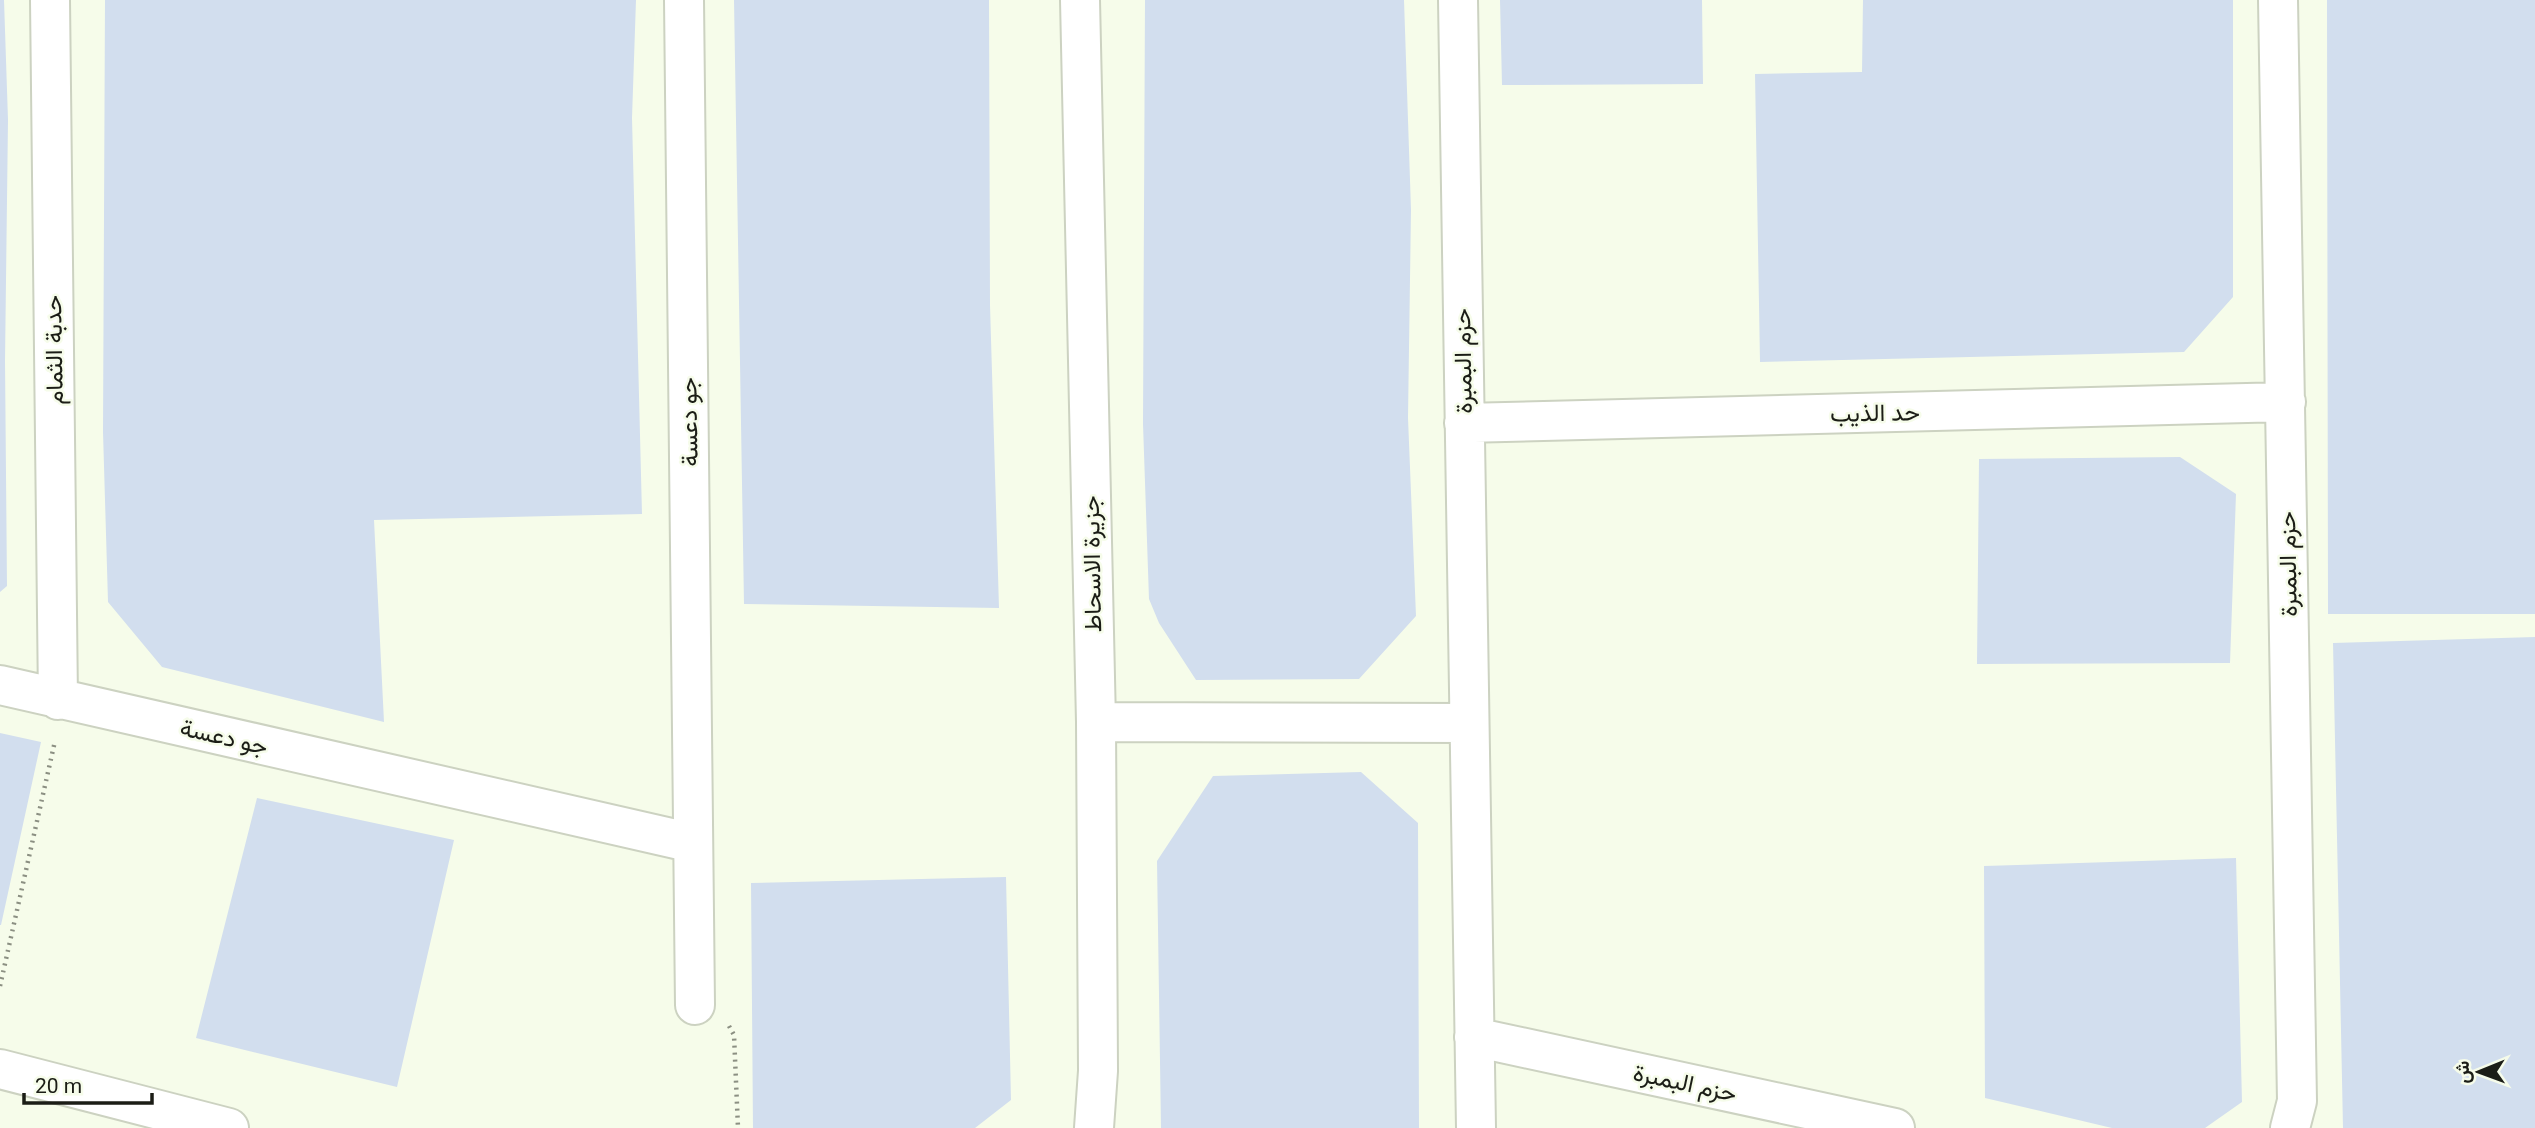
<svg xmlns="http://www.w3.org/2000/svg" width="2535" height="1128" viewBox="0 0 2535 1128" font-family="Roboto,Vazirmatn,sans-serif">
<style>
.building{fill:#d2deee}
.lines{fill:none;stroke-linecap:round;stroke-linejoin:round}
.minor-casing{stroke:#ccd2c1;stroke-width:42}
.tertiary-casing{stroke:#ccd2c1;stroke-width:42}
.path{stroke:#8b8f82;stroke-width:4.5;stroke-dasharray:2 5;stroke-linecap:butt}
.minor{stroke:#fff;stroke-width:38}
.tertiary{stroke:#fff;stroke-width:38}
.labels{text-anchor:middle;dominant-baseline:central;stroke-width:5;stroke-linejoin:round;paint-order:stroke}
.street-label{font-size:24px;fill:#1b1d16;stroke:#f6fcea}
</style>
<rect width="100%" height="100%" fill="#f6fcea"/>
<path class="building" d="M 0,0 L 4,0 L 8,120 L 5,361 L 7,586 L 0,592 Z
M 105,0 L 636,0 L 632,118 L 642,514 L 374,520 L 384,722 L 162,667 L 108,602 L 103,432 Z
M 734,0 L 989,0 L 990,305 L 999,608 L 744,604 Z
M 1145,0 L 1404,0 L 1411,210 L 1408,418 L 1416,616 L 1359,679 L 1196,680 L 1159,623 L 1149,599 L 1143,424 Z
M 1500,0 L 1702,0 L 1703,84 L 1502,85 Z
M 1863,0 L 2233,0 L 2233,297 L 2184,352 L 1760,362 L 1755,74 L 1862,72 Z
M 2327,0 L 2535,0 L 2535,614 L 2328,614 Z
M 2180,457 L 2236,494 L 2230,663 L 1977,664 L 1979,459 Z
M 2535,637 L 2535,1128 L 2343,1128 L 2333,643 Z
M 0,733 L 41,742 L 1,925 L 0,925 Z
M 1361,772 L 1418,823 L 1419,1128 L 1161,1128 L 1157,861 L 1213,776 Z
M 257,798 L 454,840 L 397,1087 L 196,1038 Z
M 2236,858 L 2242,1102 L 2205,1128 L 2112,1128 L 1985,1098 L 1984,866 Z
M 1006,877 L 1011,1100 L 975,1128 L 753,1128 L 751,883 Z"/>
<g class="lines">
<defs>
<path id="minor" d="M 50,0 L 58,700
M 684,0 L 695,1005
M 1080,0 L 1096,722 L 1098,1071 L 1094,1128
M 1458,0 L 1476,1128
M 2278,0 L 2297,1101 L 2290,1128
M 1464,423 L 2286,402
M 0,685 L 693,843
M 1096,722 L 1469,723
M 1474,1037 L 1895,1128"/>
<path id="tertiary" d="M 0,1069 L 229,1128"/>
</defs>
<use href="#minor" class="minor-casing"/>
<use href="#tertiary" class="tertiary-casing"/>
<path class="path" d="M 0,986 L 55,741
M 729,1026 L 734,1035 L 738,1128"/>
<use href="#minor" class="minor"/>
<use href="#tertiary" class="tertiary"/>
</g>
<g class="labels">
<g class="street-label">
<text transform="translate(54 350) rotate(-91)">حدبة الثمام</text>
<text transform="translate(1463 361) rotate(-91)">حزم البمبرة</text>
<text transform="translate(1875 413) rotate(-1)">حد الذيب</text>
<text transform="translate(689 422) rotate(-91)">جو دعسة</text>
<text transform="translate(1092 564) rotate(-91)">جزيرة الاسحاط</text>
<text transform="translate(2288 564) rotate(-91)">حزم البمبرة</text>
<text transform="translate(224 737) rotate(13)">جو دعسة</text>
<text transform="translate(1685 1083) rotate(12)">حزم البمبرة</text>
</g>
</g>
<g transform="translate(2479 1072) rotate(269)" stroke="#f6fcea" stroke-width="5" paint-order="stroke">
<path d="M0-5L12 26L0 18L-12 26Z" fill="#1b1d16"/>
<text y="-10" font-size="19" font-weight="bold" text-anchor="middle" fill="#1b1d16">ش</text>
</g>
<path d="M24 1093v10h128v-10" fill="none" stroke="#1b1d16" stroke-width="3.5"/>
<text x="35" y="1093" font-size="21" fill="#1b1d16" stroke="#f6fcea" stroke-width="5" paint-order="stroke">20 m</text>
</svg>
